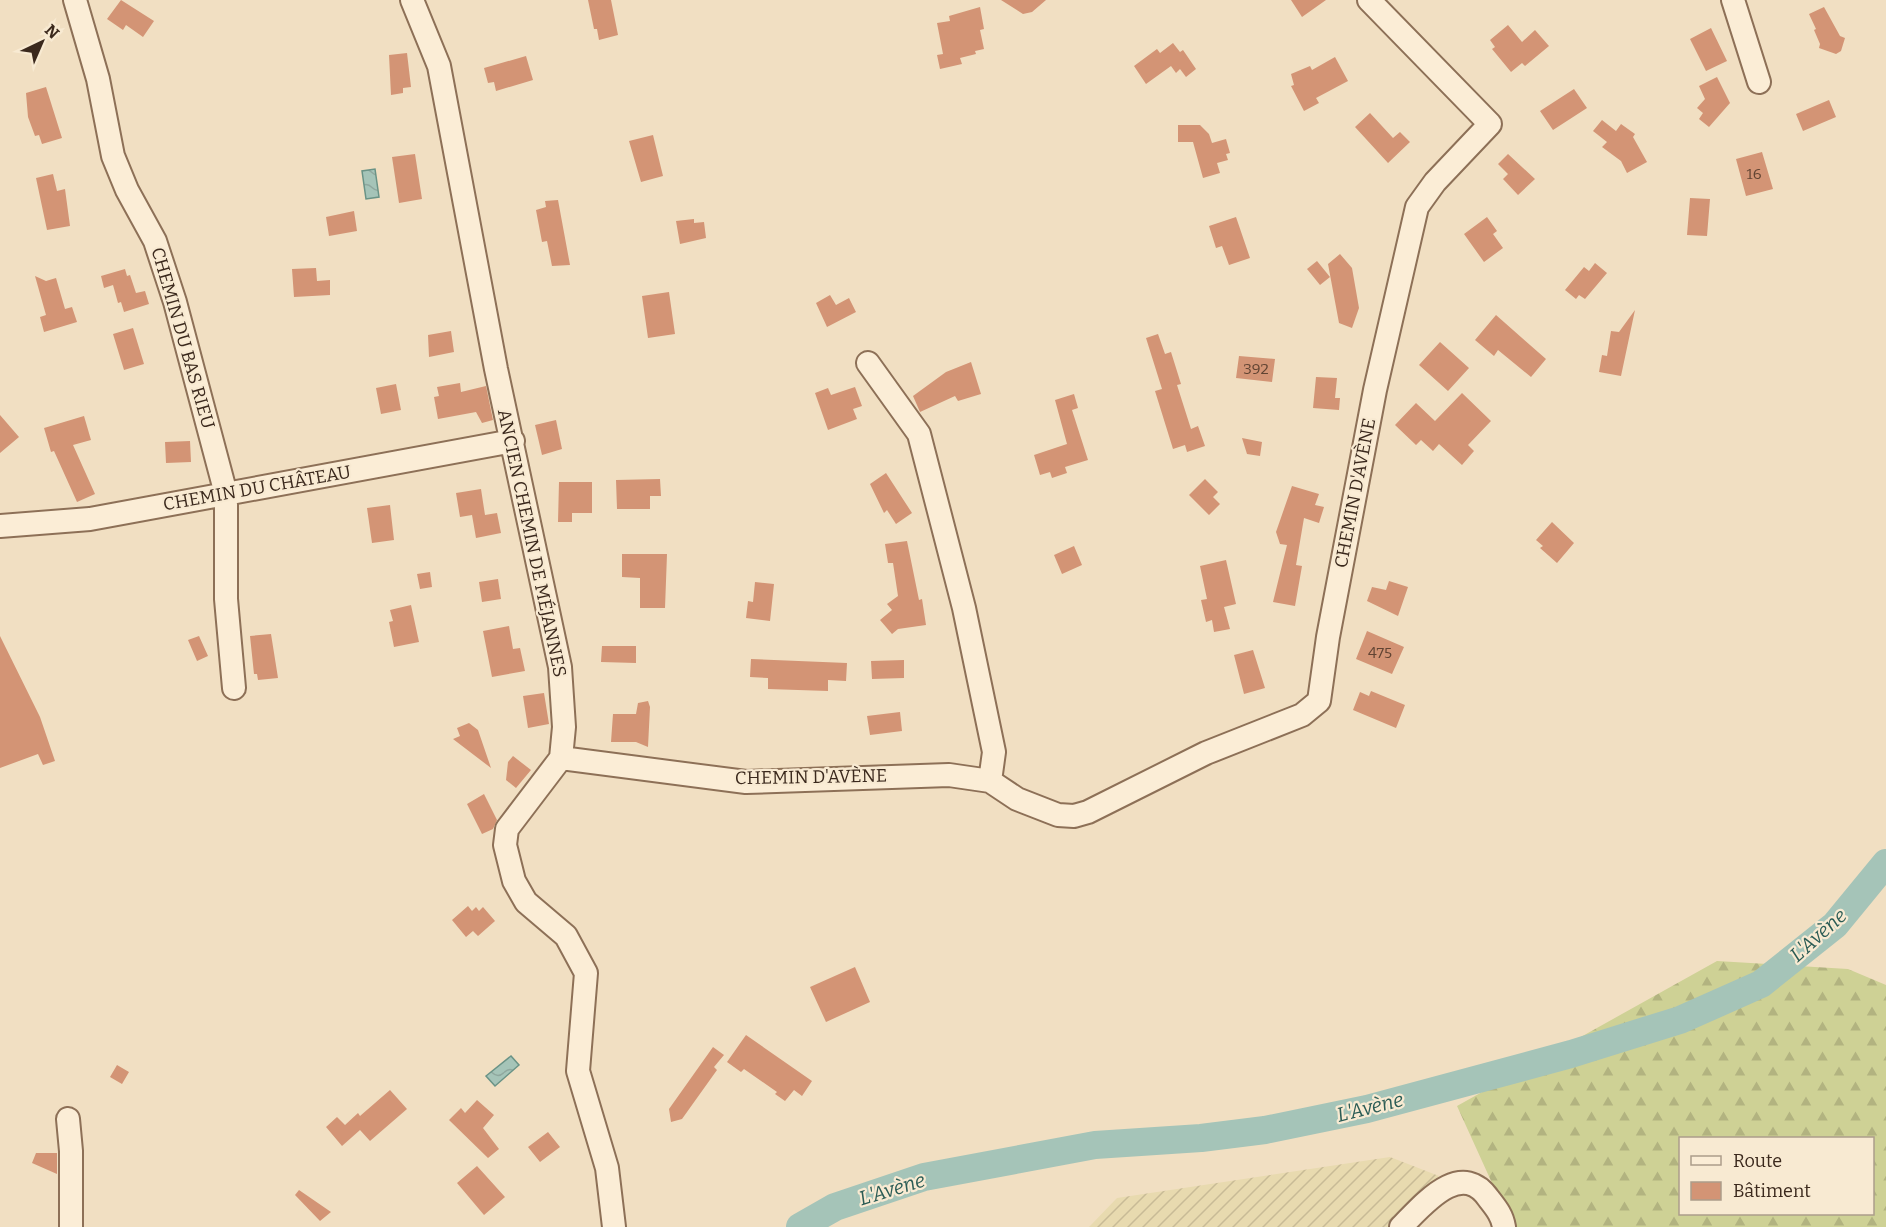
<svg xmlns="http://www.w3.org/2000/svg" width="1886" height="1227" viewBox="0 0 1886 1227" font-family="Bitter,serif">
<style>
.farmland{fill:url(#farmland-furrows)}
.forest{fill:url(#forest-firs);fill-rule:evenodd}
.water{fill:url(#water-waves);stroke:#6a9386;stroke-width:1.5}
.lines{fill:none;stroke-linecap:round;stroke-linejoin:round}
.river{stroke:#a5c4b8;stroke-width:28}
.building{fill:#d39475}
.minor-casing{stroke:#8d7057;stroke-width:26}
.minor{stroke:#fbedd6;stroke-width:22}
.labels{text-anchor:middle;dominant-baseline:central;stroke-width:4.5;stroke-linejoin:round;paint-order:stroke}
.number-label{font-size:15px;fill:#614433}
.street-label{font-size:18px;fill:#3b291d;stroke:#f8ead2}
.water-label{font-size:20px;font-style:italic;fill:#2b5c55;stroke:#f8ead2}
</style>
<defs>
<pattern id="farmland-furrows" width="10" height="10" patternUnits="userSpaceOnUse" patternTransform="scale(1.5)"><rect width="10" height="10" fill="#e8daaf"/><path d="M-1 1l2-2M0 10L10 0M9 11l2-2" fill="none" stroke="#c8bb96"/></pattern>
<pattern id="forest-firs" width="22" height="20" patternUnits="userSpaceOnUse" patternTransform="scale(1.5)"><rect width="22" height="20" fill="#ced195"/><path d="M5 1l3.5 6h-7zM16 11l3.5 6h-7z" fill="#b2b380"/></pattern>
<pattern id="water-waves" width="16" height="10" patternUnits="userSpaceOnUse" patternTransform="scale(1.5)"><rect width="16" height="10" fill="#a5c4b8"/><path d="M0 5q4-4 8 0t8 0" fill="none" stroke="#8fa89e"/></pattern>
</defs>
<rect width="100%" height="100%" fill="#f1dfc2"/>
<path class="farmland" d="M 1390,1157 L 1439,1176 L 1390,1227 L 1089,1227 L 1117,1198 Z"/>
<path class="forest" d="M 1717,961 L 1848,969 L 1886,985 L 1886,1227 L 1512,1227 L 1457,1106 ZM 1680,1138 L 1872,1138 L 1872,1214 L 1680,1214 Z"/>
<path class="water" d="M 375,169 L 379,197 L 366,199 L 362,171 Z
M 511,1056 L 519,1065 L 495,1086 L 486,1076 Z"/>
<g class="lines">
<path class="river" d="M 800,1227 L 835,1207 L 924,1177 L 1095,1145 L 1201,1138 L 1265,1130 L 1367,1109 L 1571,1054 L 1680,1020 L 1761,984 L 1835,925 L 1886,863"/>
</g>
<path class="building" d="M 121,0 L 154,21 L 143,37 L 126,25 L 123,30 L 107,19 Z
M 588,0 L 611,0 L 618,35 L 599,40 L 597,29 L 594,29 Z
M 1001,0 L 1046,0 L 1032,12 L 1023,14 Z
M 1291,0 L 1326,0 L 1302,17 Z
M 980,7 L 984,29 L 980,30 L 984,49 L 975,51 L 976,54 L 960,58 L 962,64 L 940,69 L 937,55 L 943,54 L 937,23 L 950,21 L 949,16 Z
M 1824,7 L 1840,36 L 1845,38 L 1841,51 L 1836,54 L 1819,48 L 1820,44 L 1814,30 L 1816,29 L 1809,14 Z
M 1508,25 L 1522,42 L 1535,30 L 1549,46 L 1525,66 L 1522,63 L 1511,72 L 1492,49 L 1495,47 L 1490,40 Z
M 1711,28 L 1727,61 L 1706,71 L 1690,39 Z
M 1173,43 L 1180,52 L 1183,50 L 1196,69 L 1186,77 L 1180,69 L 1176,73 L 1171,66 L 1146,84 L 1134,66 L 1157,49 L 1160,53 Z
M 407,53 L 411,87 L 403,88 L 403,93 L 391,95 L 389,55 Z
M 526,56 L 533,80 L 496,91 L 494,82 L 488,83 L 484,68 Z
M 1335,57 L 1348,81 L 1316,98 L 1319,103 L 1304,111 L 1291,86 L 1294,85 L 1291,74 L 1310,66 L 1312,70 Z
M 1717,77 L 1730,103 L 1709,127 L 1699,119 L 1703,113 L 1697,108 L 1705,99 L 1699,86 Z
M 46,87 L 62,138 L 42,144 L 39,135 L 35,136 L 28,117 L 26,93 Z
M 1574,89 L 1587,108 L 1553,130 L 1540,111 Z
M 1829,100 L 1836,117 L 1803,131 L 1796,114 Z
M 1370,113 L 1393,138 L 1400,132 L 1410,142 L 1388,163 L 1355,127 Z
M 1602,120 L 1616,131 L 1621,124 L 1635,134 L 1633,137 L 1647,162 L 1627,173 L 1621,161 L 1602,147 L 1607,142 L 1593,131 Z
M 1178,125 L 1200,125 L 1209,134 L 1212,143 L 1226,139 L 1230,153 L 1226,154 L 1228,160 L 1217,163 L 1220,173 L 1203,178 L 1193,142 L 1178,142 Z
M 653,135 L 663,176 L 641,182 L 629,141 Z
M 1762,152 L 1773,189 L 1746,196 L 1736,159 Z
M 415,154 L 422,199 L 399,203 L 392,157 Z
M 1508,154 L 1535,179 L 1518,195 L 1503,179 L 1508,174 L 1498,164 Z
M 53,174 L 57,191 L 65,189 L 70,226 L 47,230 L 36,178 Z
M 1690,198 L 1710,199 L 1707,236 L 1687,235 Z
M 558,200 L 570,265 L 552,266 L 547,241 L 542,242 L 536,210 L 546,207 L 545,201 Z
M 354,211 L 357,231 L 329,236 L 326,217 Z
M 1236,217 L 1250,258 L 1229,265 L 1222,246 L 1216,248 L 1209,226 Z
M 1487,217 L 1497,231 L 1493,234 L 1503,248 L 1484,262 L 1464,234 Z
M 694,219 L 694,223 L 704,222 L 706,238 L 680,244 L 676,221 Z
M 1340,254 L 1352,268 L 1359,308 L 1352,328 L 1339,323 L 1328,264 Z
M 1317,261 L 1330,277 L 1320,285 L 1307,269 Z
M 1595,263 L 1607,273 L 1585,299 L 1579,295 L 1576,299 L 1565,290 L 1584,267 L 1589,271 Z
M 316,268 L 317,281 L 330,280 L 330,295 L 294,297 L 292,269 Z
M 125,269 L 127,276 L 130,275 L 136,293 L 145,291 L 149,304 L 124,312 L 121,302 L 118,303 L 113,285 L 104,288 L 101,276 Z
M 35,276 L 46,281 L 56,278 L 65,309 L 72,307 L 77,322 L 44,332 L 40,317 L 46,315 Z
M 669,292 L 675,334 L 648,338 L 642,296 Z
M 830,295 L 836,305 L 849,298 L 856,312 L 827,327 L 816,303 Z
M 1635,310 L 1621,376 L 1599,372 L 1602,355 L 1607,356 L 1611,331 L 1619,332 Z
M 1496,315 L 1546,359 L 1531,377 L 1498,350 L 1494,356 L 1475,340 Z
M 133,328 L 144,364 L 124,370 L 113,334 Z
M 451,331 L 454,352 L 429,357 L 428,335 Z
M 1158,334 L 1165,354 L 1171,352 L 1181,384 L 1177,385 L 1191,429 L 1198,426 L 1205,446 L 1187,452 L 1185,445 L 1173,449 L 1155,391 L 1162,389 L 1146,338 Z
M 1440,342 L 1469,368 L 1448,391 L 1419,365 Z
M 1239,356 L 1275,359 L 1272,382 L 1236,378 Z
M 971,362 L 981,394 L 958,401 L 955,396 L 920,412 L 913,396 L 946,372 Z
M 1316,377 L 1337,378 L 1335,398 L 1340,398 L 1339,410 L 1313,408 Z
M 460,383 L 461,392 L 486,386 L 493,420 L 482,423 L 476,412 L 438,419 L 434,397 L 439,396 L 437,387 Z
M 396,384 L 401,410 L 381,414 L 376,388 Z
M 855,387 L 862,406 L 853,409 L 857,419 L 828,430 L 815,393 L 828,388 L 831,395 Z
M 1462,393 L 1491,421 L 1468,445 L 1474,451 L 1462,465 L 1439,444 L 1433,451 L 1421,440 L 1416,445 L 1395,425 L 1416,403 L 1435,421 Z
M 1074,394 L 1078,408 L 1072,410 L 1088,460 L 1065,467 L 1067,473 L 1052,478 L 1050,472 L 1040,475 L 1034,455 L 1067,444 L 1055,400 Z
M 0,415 L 19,437 L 0,453 Z
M 84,416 L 91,440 L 73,445 L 95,494 L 77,502 L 54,451 L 51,452 L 44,428 Z
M 556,420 L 562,449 L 542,455 L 535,425 Z
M 1242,438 L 1262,442 L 1260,456 L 1247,454 Z
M 190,441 L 191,462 L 166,463 L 165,442 Z
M 886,473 L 912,513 L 896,524 L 887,510 L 884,513 L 870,484 Z
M 660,479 L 661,496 L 650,496 L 650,509 L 617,509 L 616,480 Z
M 1205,479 L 1218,492 L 1213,497 L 1220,504 L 1209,515 L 1189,495 Z
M 559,482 L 592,482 L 592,513 L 572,513 L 572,522 L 558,522 Z
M 1292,486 L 1319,494 L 1315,505 L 1324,507 L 1319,523 L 1304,518 L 1296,565 L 1302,566 L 1295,606 L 1273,602 L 1287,545 L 1280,544 L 1276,532 Z
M 481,489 L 485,515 L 497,513 L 501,533 L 476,538 L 472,515 L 460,517 L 456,493 Z
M 390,505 L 394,540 L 372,543 L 367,508 Z
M 1552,522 L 1574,543 L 1557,563 L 1540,548 L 1543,546 L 1536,540 Z
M 907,541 L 919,600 L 922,599 L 926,625 L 898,629 L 892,634 L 880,620 L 892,610 L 887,604 L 898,596 L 893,563 L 888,563 L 885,544 Z
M 1074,546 L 1082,565 L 1062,574 L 1054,555 Z
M 622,554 L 667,554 L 665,608 L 640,608 L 640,578 L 622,577 Z
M 1226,560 L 1236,604 L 1224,607 L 1230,629 L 1214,632 L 1212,620 L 1206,622 L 1201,600 L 1207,599 L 1200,566 Z
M 430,572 L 432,587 L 420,589 L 417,574 Z
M 498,579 L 501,599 L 482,602 L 479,582 Z
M 1389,581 L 1408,587 L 1398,616 L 1367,601 L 1372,587 L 1386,590 Z
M 755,582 L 774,584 L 770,621 L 746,618 L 748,601 L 753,602 Z
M 411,605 L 419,642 L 394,647 L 389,622 L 393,621 L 390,610 Z
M 509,626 L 513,649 L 520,648 L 525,671 L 492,677 L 483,631 Z
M 1367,631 L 1404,647 L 1392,674 L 1356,659 Z
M 271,634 L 278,678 L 258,680 L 257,674 L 254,674 L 250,636 Z
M 0,636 L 40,717 L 55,761 L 43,765 L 38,754 L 0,768 Z
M 199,636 L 208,656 L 197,661 L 188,640 Z
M 602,646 L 636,646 L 636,663 L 601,662 Z
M 1253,650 L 1265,688 L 1244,694 L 1234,655 Z
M 751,659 L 847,663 L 846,681 L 828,680 L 828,691 L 768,689 L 768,678 L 750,677 Z
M 904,660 L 904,678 L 872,679 L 871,661 Z
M 1371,691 L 1405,705 L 1396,728 L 1353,710 L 1360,692 L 1369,696 Z
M 544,693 L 549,724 L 528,728 L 523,696 Z
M 648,701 L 650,707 L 648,747 L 636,742 L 611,742 L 613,714 L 636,714 L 638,703 Z
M 900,712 L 902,731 L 870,735 L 867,716 Z
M 469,723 L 478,730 L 491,768 L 453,739 L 460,736 L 457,728 Z
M 513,756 L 531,770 L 516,788 L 506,780 L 508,762 Z
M 484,794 L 497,820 L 493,829 L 482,834 L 467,804 Z
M 468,906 L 472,911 L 476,907 L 479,911 L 483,907 L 495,921 L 478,936 L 473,931 L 466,937 L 452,920 Z
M 855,967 L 870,1002 L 826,1022 L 810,987 Z
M 746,1035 L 812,1081 L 802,1096 L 794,1090 L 785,1101 L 775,1094 L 777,1092 L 744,1069 L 741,1072 L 727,1062 Z
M 713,1047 L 724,1055 L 714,1067 L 717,1070 L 682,1119 L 671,1122 L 669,1109 Z
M 117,1065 L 129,1072 L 122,1084 L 110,1077 Z
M 390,1090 L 407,1109 L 370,1141 L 360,1130 L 342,1146 L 326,1127 L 337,1117 L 345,1125 L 358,1113 L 360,1116 Z
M 477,1100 L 494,1115 L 483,1128 L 499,1149 L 488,1158 L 449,1120 L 461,1108 L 465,1113 Z
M 548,1132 L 560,1147 L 540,1162 L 528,1147 Z
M 36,1153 L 57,1153 L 57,1174 L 32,1163 Z
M 477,1166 L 505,1197 L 484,1215 L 457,1183 Z
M 299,1190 L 331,1212 L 320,1221 L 295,1195 Z"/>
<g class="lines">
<defs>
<path id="minor" d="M 75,0 L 98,79 L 113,156 L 127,190 L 155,241 L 175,302 L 226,494 L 226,599 L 234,688
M 412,0 L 439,66 L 496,369 L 560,667 L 564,727 L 561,758 L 507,829 L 505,845 L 514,881 L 526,902 L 566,936 L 586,973 L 578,1071 L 607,1168 L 614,1227
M 1733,0 L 1759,82
M 868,363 L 919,434 L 964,608 L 994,752 L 990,781
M 0,526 L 90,519 L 513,441
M 561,758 L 746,782 L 949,775 L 990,781 L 1017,799 L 1058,815 L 1074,816 L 1088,812 L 1206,753 L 1302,715 L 1319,701 L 1328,637 L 1375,390 L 1417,207 L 1435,182 L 1490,124 L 1369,0
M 68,1119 L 71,1151 L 71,1227
M 1401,1227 C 1423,1205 1461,1158 1489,1199 C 1496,1208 1502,1215 1504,1227"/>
</defs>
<use href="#minor" class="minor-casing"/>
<use href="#minor" class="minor"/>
</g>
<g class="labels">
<g class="number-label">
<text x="1754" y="174">16</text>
<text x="1256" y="369">392</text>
<text x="1380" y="653">475</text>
</g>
<g class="street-label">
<text transform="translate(183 338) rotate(74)">CHEMIN DU BAS RIEU</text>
<text transform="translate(257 488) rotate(-10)">CHEMIN DU CHÂTEAU</text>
<text transform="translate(1355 493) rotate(-79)">CHEMIN D'AVÈNE</text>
<text transform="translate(532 543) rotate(78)">ANCIEN CHEMIN DE MÉJANNES</text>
<text transform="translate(811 777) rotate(-1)">CHEMIN D'AVÈNE</text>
</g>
<g class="water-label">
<text transform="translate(1818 935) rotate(-42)">L'Avène</text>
<text transform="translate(1370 1107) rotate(-14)">L'Avène</text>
<text transform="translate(892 1189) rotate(-17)">L'Avène</text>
</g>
</g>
<rect x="1679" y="1137" width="195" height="78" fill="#f8ead2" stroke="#ac9d8a" stroke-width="1.5"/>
<rect x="1691" y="1156" width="30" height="9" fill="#fbedd6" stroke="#ac9d8a" stroke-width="1.5"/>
<text x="1733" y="1167" font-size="18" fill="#3b291d">Route</text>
<rect x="1691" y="1182" width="30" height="18" fill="#d39475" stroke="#ac9d8a" stroke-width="1.5"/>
<text x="1733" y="1197" font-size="18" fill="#3b291d">Bâtiment</text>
<g transform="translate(42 42) rotate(44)" stroke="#f8ead2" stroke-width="4.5" paint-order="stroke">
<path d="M0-4.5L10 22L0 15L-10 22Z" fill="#3b291d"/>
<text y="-9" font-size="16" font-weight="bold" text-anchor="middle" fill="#3b291d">N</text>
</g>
</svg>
